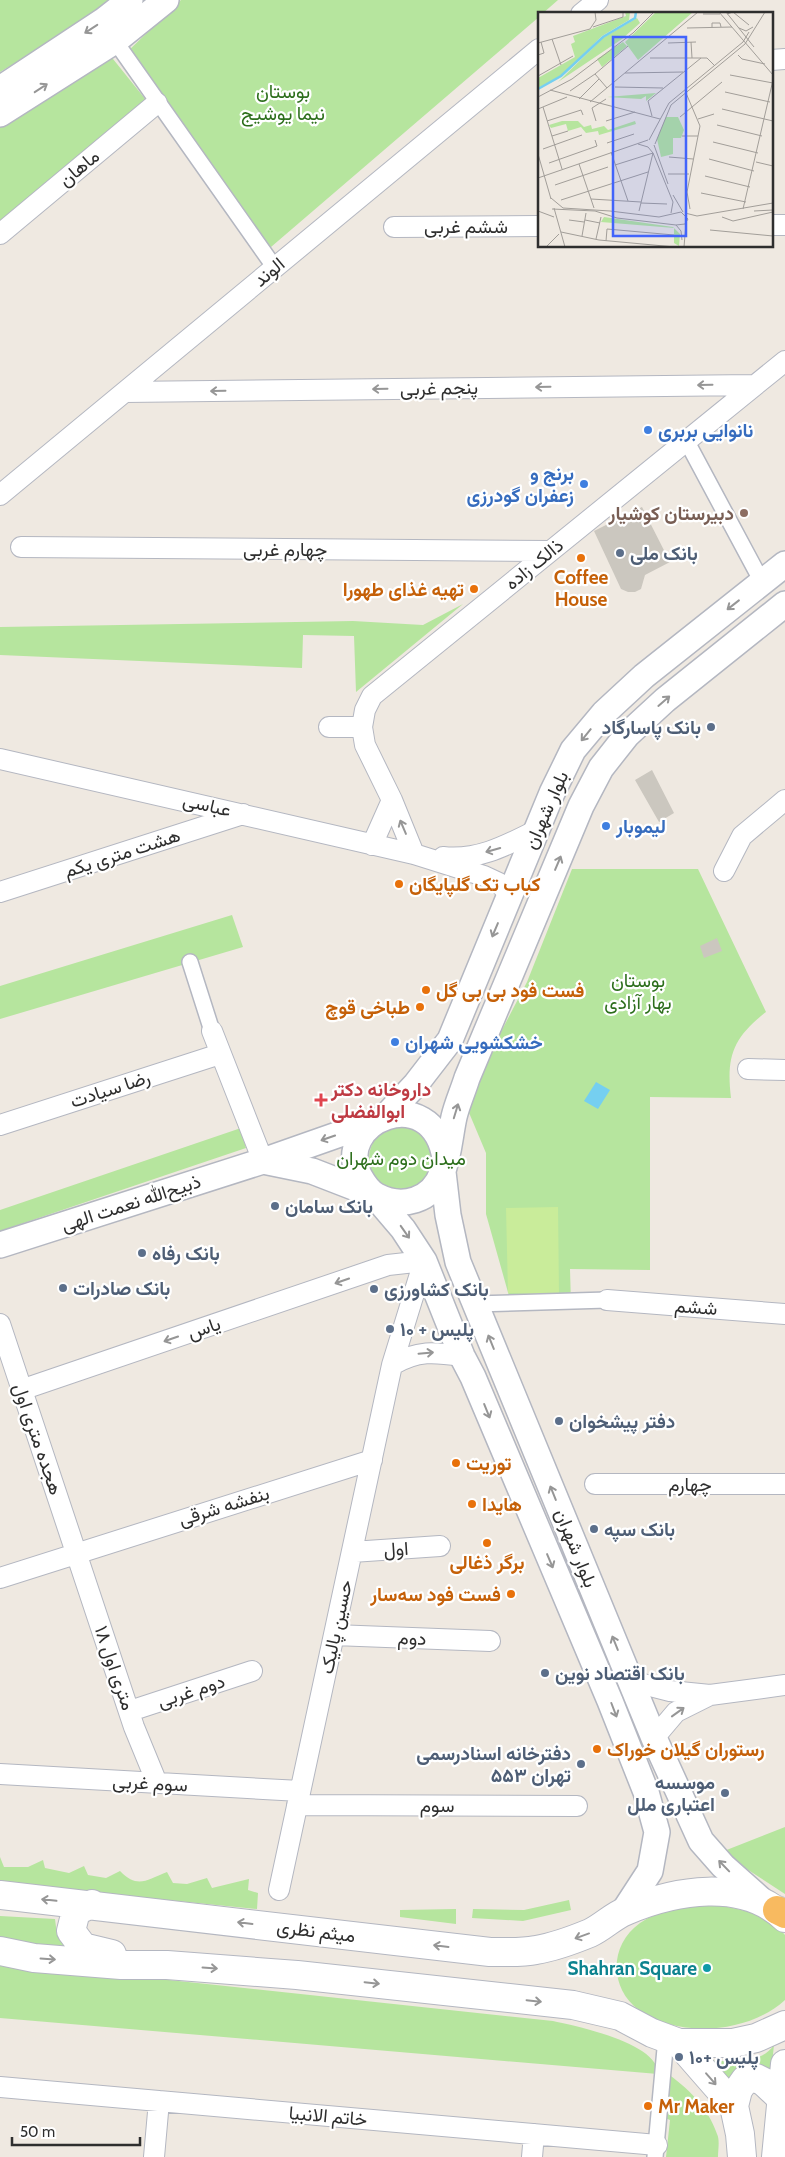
<svg xmlns="http://www.w3.org/2000/svg" width="785" height="2157" viewBox="0 0 785 2157" font-family="Cabin,Vazirmatn,sans-serif">
<style>
.green{fill:#b6e59e}
.pitch{fill:#c9ec9a}
.water{fill:#75cff0}
.building{fill:#cbc7bf}
.lines{fill:none;stroke-linecap:round;stroke-linejoin:round}
.pedestrian-casing{stroke:#b4b7c1;stroke-width:18}
.minor-casing{stroke:#b4b7c1;stroke-width:22}
.tertiary-casing{stroke:#b4b7c1;stroke-width:28}
.secondary-casing{stroke:#b4b7c1;stroke-width:30}
.trunk-casing{stroke:#c9c9c9;stroke-width:30}
.pedestrian{stroke:#fff;stroke-width:15}
.minor{stroke:#fff;stroke-width:20}
.tertiary{stroke:#fff;stroke-width:25}
.secondary{stroke:#fff;stroke-width:28}
.trunk{stroke:#f8ba60;stroke-width:28}
.oneway{stroke:#969696}
.shop-dot{fill:#3f7fe0;stroke:#fff;stroke-width:2}
.education-dot{fill:#8d6e63;stroke:#fff;stroke-width:2}
.service-dot{fill:#5c6f8a;stroke:#fff;stroke-width:2}
.food-dot{fill:#e8710a;stroke:#fff;stroke-width:2}
.health-dot{fill:#e0444e;stroke:#fff;stroke-width:2}
.culture-dot{fill:#0f9aa8;stroke:#fff;stroke-width:2}
.labels{text-anchor:middle;dominant-baseline:central;stroke-width:4.5;stroke-linejoin:round;paint-order:stroke}
.park-label{font-size:19px;fill:#2c6e1b;stroke:#fff}
.street-label{font-size:19px;fill:#2e2e2e;stroke:#fff}
.shop-label{font-size:19px;font-weight:bold;fill:#366cbe;stroke:#fff;text-anchor:start}
.education-label{font-size:19px;font-weight:bold;fill:#785e54;stroke:#fff;text-anchor:end}
.service-label{font-size:19px;font-weight:bold;fill:#4e5e75;stroke:#fff;text-anchor:start}
.food-label{font-size:19px;font-weight:bold;fill:#c56008;stroke:#fff;text-anchor:start}
.health-label{font-size:19px;font-weight:bold;fill:#be3a42;stroke:#fff;text-anchor:start}
.culture-label{font-size:19px;font-weight:bold;fill:#0d838f;stroke:#fff;text-anchor:end}
.inset-river{fill:none;stroke:#75cff0;stroke-width:2.5}
.inset-road{fill:none;stroke:#a29e99;stroke-width:1}
.view{fill:#4264fb;fill-opacity:0.15;stroke:#4264fb;stroke-width:2.5}
.inset-edge{fill:none;stroke:#2e2e2e;stroke-width:2.5}
</style>
<rect width="100%" height="100%" fill="#efe9e1"/>
<path class="green" d="M 0,0 L 113,0 L 91,18 L 0,72 Z
M 181,0 L 558,0 L 542,14 L 539,14 L 539,17 L 264,253 L 125,54 Z
M 109,54 L 146,100 L 0,222 L 0,125 Z
M 463,604 L 356,692 L 354,636 L 303,635 L 302,668 L 0,655 L 0,627 L 353,621 L 423,625 Z
M 572,869 L 698,869 L 766,1012 C 733,1038 726,1056 731,1098 L 650,1097 L 650,1270 L 570,1269 L 571,1304 L 511,1303 L 486,1214 L 486,1153 L 467,1108 L 493,1047 L 527,982 Z
M 232,915 L 243,947 L 0,1019 L 0,986 Z
M369 1158a32 32 0 1 1 64 0a32 32 0 1 1-64 0Z
M 241,1128 L 246,1148 L 0,1231 L 0,1210 Z
M 785,1827 L 785,1894 L 736,1862 L 724,1851 Z
M 0,1857 L 4,1867 L 28,1867 L 43,1860 L 45,1868 L 69,1873 L 84,1866 L 88,1875 L 106,1878 L 120,1871 C 138,1889 146,1880 167,1872 L 173,1883 L 187,1884 L 207,1878 L 212,1888 L 249,1879 L 248,1890 L 258,1893 L 257,1909 L 0,1883 Z
M 569,1900 L 571,1910 L 523,1921 L 472,1918 L 473,1909 L 524,1910 Z
M 705,1904 C 733,1907 767,1912 785,1935 L 785,2000 C 749,2033 679,2039 639,2010 C 609,1988 609,1945 640,1923 C 659,1910 683,1908 705,1904 Z
M 456,1909 L 456,1924 L 400,1917 L 400,1910 Z
M 0,1916 L 55,1919 L 57,1935 L 66,1947 L 0,1941 Z
M 0,1962 L 553,2021 C 576,2026 659,2043 658,2074 L 0,2018 Z
M 774,2045 L 770,2082 L 734,2095 L 703,2060 C 726,2061 760,2066 774,2045 Z
M 665,2072 C 687,2087 708,2107 717,2134 C 720,2140 718,2150 718,2157 L 666,2157 L 670,2120 L 660,2116 Z"/>
<path class="pitch" d="M 558,1207 L 559,1295 L 508,1293 L 506,1208 Z"/>
<path class="water" d="M 596,1082 L 610,1090 L 598,1109 L 584,1101 Z"/>
<path class="building" d="M 642,507 L 670,562 L 645,575 L 641,589 L 635,592 L 628,592 L 621,589 L 594,531 Z
M 652,770 L 674,813 L 659,822 L 635,780 Z
M 717,938 L 722,951 L 704,958 L 700,946 Z"/>
<g class="lines">
<defs>
<path id="pedestrian" d="M 115,41 L 275,268
M 686,440 L 762,582
M 190,962 L 212,1031
M 475,1304 L 607,1300
M 655,2157 L 666,2038"/>
<path id="minor" d="M 581,14 L 598,0
M 771,60 L 785,59
M 771,225 L 785,225
M 394,227 L 539,226
M 0,234 L 157,103
M 125,392 L 754,385
M 0,495 L 539,49
M 21,547 L 550,551
M 329,727 L 362,727
M 0,759 L 414,854 L 484,876 L 499,883 L 510,895
M 372,845 L 392,800
M 414,854 L 392,800 L 365,745 L 362,727 L 365,710 L 372,696 L 785,361
M 443,857 C 478,861 507,845 537,830
M 724,871 L 742,836 L 785,800
M 0,892 L 243,814
M 212,1031 L 263,1161
M 748,1069 L 785,1070
M 0,1125 L 220,1054
M 607,1300 L 785,1314
M 0,1324 L 134,1727 L 157,1783
M 392,1365 C 418,1350 434,1352 462,1356
M 21,1390 L 388,1265 L 424,1261 L 392,1365 L 279,1890
M 595,1484 L 785,1484
M 352,1552 L 440,1546
M 0,1578 L 372,1460
M 334,1635 L 490,1641
M 631,1681 L 670,1691 L 710,1695 L 785,1685
M 130,1711 L 252,1671
M 654,1738 L 676,1712 L 710,1695
M 0,1774 L 300,1791
M 297,1805 L 577,1806
M 0,2087 L 657,2145
M 154,2157 L 159,2101
M 532,2157 L 534,2134"/>
<path id="tertiary" d="M 0,89 L 103,21 L 130,0
M 0,114 L 115,41 L 166,0
M 386,1116 L 416,1084 L 450,1040 L 552,793 L 573,750 L 604,713 L 644,676 L 785,564
M 445,1158 C 432,1079 331,1121 360,1177 C 364,1184 369,1192 377,1196 C 402,1209 432,1201 442,1173 C 449,1156 450,1135 454,1117 C 457,1104 463,1091 467,1078 L 581,806 L 601,768 L 627,735 L 665,700 L 785,604
M 263,1161 L 312,1171 L 374,1195 L 403,1229 L 424,1261 L 462,1356 L 473,1377 L 610,1701 L 646,1792 L 657,1832 L 650,1871 L 624,1911
M 443,1172 L 448,1215 L 458,1262 L 654,1738 L 701,1841 L 723,1866 L 760,1899
M 0,1245 L 263,1161 L 374,1122"/>
<path id="secondary" d="M 0,1895 L 490,1952 C 505,1952 521,1953 536,1950 C 554,1947 573,1940 590,1933 C 603,1927 613,1916 626,1911 C 675,1890 743,1878 785,1918
M 92,1904 L 76,1911 L 71,1931 L 83,1947 L 112,1954
M 0,1951 L 34,1958 L 121,1965 L 167,1965 L 297,1975 L 573,2005 L 620,2016 L 652,2033 L 679,2043 L 733,2043 L 756,2038 L 785,2025
M 679,2043 L 734,2106 L 740,2134 L 742,2157
M 734,2106 L 738,2090 L 745,2080 L 756,2078 L 764,2082 L 782,2099
M 776,2157 L 785,2064"/>
<path id="trunk" d="M 777,1910 L 785,1914"/>
</defs>
<use href="#pedestrian" class="pedestrian-casing"/>
<use href="#minor" class="minor-casing"/>
<use href="#tertiary" class="tertiary-casing"/>
<use href="#secondary" class="secondary-casing"/>
<use href="#trunk" class="trunk-casing"/>
<use href="#pedestrian" class="pedestrian"/>
<use href="#minor" class="minor"/>
<use href="#tertiary" class="tertiary"/>
<use href="#secondary" class="secondary"/>
<use href="#trunk" class="trunk"/>
</g>
<defs><path id="oneway-shaft" d="M-6 0H5M1.5-3L5.5 0L1.5 3" fill="none" stroke-width="1.6" stroke-linecap="round" stroke-linejoin="round" transform="scale(1.25)"/></defs>
<g class="oneway">
<use href="#oneway-shaft" transform="translate(91 29) rotate(147)"/>
<use href="#oneway-shaft" transform="translate(41 88) rotate(-33)"/>
<use href="#oneway-shaft" transform="translate(705 385) rotate(179)"/>
<use href="#oneway-shaft" transform="translate(543 387) rotate(179)"/>
<use href="#oneway-shaft" transform="translate(380 389) rotate(179)"/>
<use href="#oneway-shaft" transform="translate(218 391) rotate(179)"/>
<use href="#oneway-shaft" transform="translate(733 605) rotate(142)"/>
<use href="#oneway-shaft" transform="translate(664 701) rotate(-41)"/>
<use href="#oneway-shaft" transform="translate(586 735) rotate(129)"/>
<use href="#oneway-shaft" transform="translate(403 827) rotate(-113)"/>
<use href="#oneway-shaft" transform="translate(493 850) rotate(164)"/>
<use href="#oneway-shaft" transform="translate(558 863) rotate(-67)"/>
<use href="#oneway-shaft" transform="translate(495 930) rotate(113)"/>
<use href="#oneway-shaft" transform="translate(456 1111) rotate(-73)"/>
<use href="#oneway-shaft" transform="translate(328 1138) rotate(161)"/>
<use href="#oneway-shaft" transform="translate(405 1232) rotate(55)"/>
<use href="#oneway-shaft" transform="translate(342 1281) rotate(161)"/>
<use href="#oneway-shaft" transform="translate(171 1339) rotate(161)"/>
<use href="#oneway-shaft" transform="translate(491 1342) rotate(-112)"/>
<use href="#oneway-shaft" transform="translate(426 1353) rotate(-5)"/>
<use href="#oneway-shaft" transform="translate(487 1411) rotate(68)"/>
<use href="#oneway-shaft" transform="translate(553 1493) rotate(-112)"/>
<use href="#oneway-shaft" transform="translate(550 1561) rotate(67)"/>
<use href="#oneway-shaft" transform="translate(615 1643) rotate(-112)"/>
<use href="#oneway-shaft" transform="translate(614 1710) rotate(69)"/>
<use href="#oneway-shaft" transform="translate(678 1712) rotate(-36)"/>
<use href="#oneway-shaft" transform="translate(724 1866) rotate(-134)"/>
<use href="#oneway-shaft" transform="translate(49 1900) rotate(-174)"/>
<use href="#oneway-shaft" transform="translate(245 1923) rotate(-173)"/>
<use href="#oneway-shaft" transform="translate(582 1936) rotate(160)"/>
<use href="#oneway-shaft" transform="translate(441 1946) rotate(-173)"/>
<use href="#oneway-shaft" transform="translate(48 1959) rotate(4)"/>
<use href="#oneway-shaft" transform="translate(210 1968) rotate(4)"/>
<use href="#oneway-shaft" transform="translate(372 1983) rotate(6)"/>
<use href="#oneway-shaft" transform="translate(534 2001) rotate(6)"/>
<use href="#oneway-shaft" transform="translate(711 2079) rotate(49)"/>
</g>
<g class="shop-dot">
<circle cx="648" cy="430" r="5"/>
<circle cx="584" cy="484" r="5"/>
<circle cx="606" cy="826" r="5"/>
<circle cx="395" cy="1042" r="5"/>
</g>
<circle class="education-dot" cx="744" cy="513" r="5"/>
<g class="service-dot">
<circle cx="620" cy="553" r="5"/>
<circle cx="711" cy="727" r="5"/>
<circle cx="275" cy="1206" r="5"/>
<circle cx="142" cy="1253" r="5"/>
<circle cx="63" cy="1288" r="5"/>
<circle cx="374" cy="1289" r="5"/>
<circle cx="390" cy="1329" r="5"/>
<circle cx="559" cy="1421" r="5"/>
<circle cx="594" cy="1529" r="5"/>
<circle cx="545" cy="1673" r="5"/>
<circle cx="581" cy="1764" r="5"/>
<circle cx="725" cy="1793" r="5"/>
<circle cx="679" cy="2057" r="5"/>
</g>
<g class="food-dot">
<circle cx="581" cy="558" r="5"/>
<circle cx="474" cy="589" r="5"/>
<circle cx="399" cy="884" r="5"/>
<circle cx="426" cy="990" r="5"/>
<circle cx="420" cy="1007" r="5"/>
<circle cx="456" cy="1463" r="5"/>
<circle cx="472" cy="1504" r="5"/>
<circle cx="487" cy="1543" r="5"/>
<circle cx="511" cy="1594" r="5"/>
<circle cx="597" cy="1749" r="5"/>
<circle cx="648" cy="2106" r="5"/>
</g>
<path class="health-dot" d="M318.5 1092.5h5v5h5v5h-5v5h-5v-5h-5v-5h5z"/>
<circle class="culture-dot" cx="707" cy="1968" r="5"/>
<g class="labels">
<g class="park-label">
<text x="283" y="91">بوستان<tspan x="283" dy="22">نیما یوشیج</tspan></text>
<text x="638" y="980">بوستان<tspan x="638" dy="22">بهار آزادی</tspan></text>
<text x="401" y="1158">میدان دوم شهران</text>
</g>
<g class="street-label">
<text transform="translate(79 168) rotate(-40)">ماهان</text>
<text x="466" y="226">ششم غربی</text>
<text transform="translate(269 272) rotate(-40)">الوند</text>
<text transform="translate(439 388) rotate(-1)">پنجم غربی</text>
<text x="285" y="549">چهارم غربی</text>
<text transform="translate(534 564) rotate(-39)">ذالک زاده</text>
<text transform="translate(207 805) rotate(13)">عباسی</text>
<text transform="translate(546 810) rotate(-66)">بلوار شهران</text>
<text transform="translate(122 853) rotate(-18)">هشت متری یکم</text>
<text transform="translate(110 1089) rotate(-18)">رضا سیادت</text>
<text transform="translate(131 1203) rotate(-18)">ذبیح‌الله نعمت الهی</text>
<text transform="translate(696 1307) rotate(4)">ششم</text>
<text transform="translate(204 1328) rotate(-19)">یاس</text>
<text transform="translate(38 1439) rotate(71)">هجده متری اول</text>
<text x="690" y="1484">چهارم</text>
<text transform="translate(224 1506) rotate(-17)">بنفشه شرقی</text>
<text transform="translate(576 1548) rotate(68)">بلوار شهران</text>
<text transform="translate(396 1549) rotate(-4)">اول</text>
<text transform="translate(336 1627) rotate(-78)">حسین پالیک</text>
<text transform="translate(412 1638) rotate(2)">دوم</text>
<text transform="translate(115 1668) rotate(71)">۱۸ متری اول</text>
<text transform="translate(191 1691) rotate(-18)">دوم غربی</text>
<text transform="translate(150 1783) rotate(3)">سوم غربی</text>
<text x="437" y="1805">سوم</text>
<text transform="translate(316 1931) rotate(7)">میثم نظری</text>
<text transform="translate(328 2116) rotate(5)">خاتم الانبیا</text>
</g>
<g class="shop-label">
<text x="658" y="430">نانوایی بربری</text>
<text x="574" y="473" text-anchor="end">برنج و<tspan x="574" dy="22">زعفران گودرزی</tspan></text>
<text x="616" y="826">لیموبار</text>
<text x="405" y="1042">خشکشویی شهران</text>
</g>
<g class="education-label">
<text x="734" y="513">دبیرستان کوشیار</text>
</g>
<g class="service-label">
<text x="630" y="553">بانک ملی</text>
<text x="701" y="727" text-anchor="end">بانک پاسارگاد</text>
<text x="285" y="1206">بانک سامان</text>
<text x="152" y="1253">بانک رفاه</text>
<text x="73" y="1288">بانک صادرات</text>
<text x="384" y="1289">بانک کشاورزی</text>
<text x="400" y="1329">پلیس + ۱۰</text>
<text x="569" y="1421">دفتر پیشخوان</text>
<text x="604" y="1529">بانک سپه</text>
<text x="555" y="1673">بانک اقتصاد نوین</text>
<text x="571" y="1753" text-anchor="end">دفترخانه اسنادرسمی<tspan x="571" dy="22">۵۵۳ تهران</tspan></text>
<text x="715" y="1782" text-anchor="end">موسسه<tspan x="715" dy="22">اعتباری ملل</tspan></text>
<text x="689" y="2057">پلیس +۱۰</text>
</g>
<g class="food-label">
<text x="581" y="577" text-anchor="middle">Coffee<tspan x="581" dy="22">House</tspan></text>
<text x="464" y="589" text-anchor="end">تهیه غذای طهورا</text>
<text x="409" y="884">کباب تک گلپایگان</text>
<text x="436" y="990">فست فود بی بی گل</text>
<text x="410" y="1007" text-anchor="end">طباخی قوچ</text>
<text x="466" y="1463">توریت</text>
<text x="482" y="1504">هایدا</text>
<text x="487" y="1562" text-anchor="middle">برگر ذغالی</text>
<text x="501" y="1594" text-anchor="end">فست فود سه‌سار</text>
<text x="607" y="1749">رستوران گیلان خوراک</text>
<text x="658" y="2106">Mr Maker</text>
</g>
<g class="health-label">
<text x="331" y="1089">داروخانه دکتر<tspan x="331" dy="22">ابوالفضلی</tspan></text>
</g>
<g class="culture-label">
<text x="697" y="1968">Shahran Square</text>
</g>
</g>
<g transform="translate(538 12)">
<rect width="235" height="235" fill="#efe9e1"/>
<path d="M 87,0 L 92,0 L 91,8 L 64,24 L 24,63 L 0,76 L 0,66 L 37,45 L 33,32 L 37,30 L 35,24 L 88,4 ZM 118,0 L 155,0 L 100,48 L 87,30 ZM 99,6 L 102,11 L 84,27 L 20,70 L 65,26 ZM 85,30 L 89,34 L 64,55 L 59,47 ZM 118,81 L 108,89 L 108,84 L 103,87 L 69,85 ZM 128,105 L 140,105 L 146,118 L 143,126 L 135,126 L 135,142 L 123,145 L 119,127 ZM 24,109 L 40,109 L 46,115 L 53,113 L 54,117 L 66,114 L 70,118 L 97,109 L 98,112 L 61,123 L 60,119 L 48,121 L 43,115 L 30,119 L 28,112 L 13,116 L 11,113 ZM 66,205 L 135,215 L 142,222 L 141,234 L 136,231 L 136,216 L 63,210 Z" fill="#b6e59e"/>
<path class="inset-river" d="M 0,77 L 23,64 L 65,25 L 97,6 L 98,0"/>
<path class="inset-road" d="M 181,0 L 235,63M 188,0 L 216,35M 165,2 L 182,2M 189,2 L 195,0 L 211,13M 55,15 L 85,5 L 85,0M 149,16 L 194,15M 174,16 L 174,11 L 182,11 L 183,15M 201,16 L 208,19 L 215,15M 14,27 L 23,53M 153,30 L 154,46M 0,31 L 52,17 L 58,8 L 57,0M 130,31 L 158,30M 0,43 L 6,41 L 3,30M 200,43 L 204,47 L 227,52M 112,46 L 169,46 L 177,54M 87,61 L 145,60M 57,62 L 90,34M 192,63 L 235,71M 0,64 L 35,44M 77,75 L 125,76M 12,78 L 122,107M 32,79 L 57,62 L 69,76M 187,80 L 232,90M 148,81 L 162,114 L 149,180 L 152,197M 0,85 L 34,67 L 95,21 L 116,0M 41,87 L 61,67M 52,90 L 160,0M 5,95 L 24,157M 0,97 L 29,85M 184,97 L 235,109M 114,104 L 110,89 L 163,46M 142,105 L 184,70M 160,107 L 176,102M 9,109 L 43,98 L 45,103M 58,109 L 54,96 L 68,87M 68,109 L 97,100M 179,113 L 224,124M 14,124 L 30,119M 144,124 L 160,124M 111,128 L 131,91 L 205,30 L 211,20M 175,130 L 220,141M 69,131 L 96,122M 100,132 L 110,135 L 115,141 L 135,190 L 133,201M 117,132 L 133,93 L 207,32 L 227,0M 116,133 L 130,172M 5,137 L 44,123M 73,140 L 90,189M 0,142 L 13,187M 131,145 L 155,147M 171,147 L 216,159M 218,150 L 235,154M 11,151 L 59,134 L 57,128M 41,152 L 56,196M 77,153 L 115,141 L 101,199M 130,162 L 151,162M 167,164 L 212,175M 0,166 L 110,128M 17,173 L 70,155M 163,181 L 208,190M 135,183 L 145,200M 13,186 L 25,196 L 72,199 L 121,205 L 143,200 L 150,207 L 147,212 L 138,213 L 79,206 L 57,199 L 14,197M 53,187 L 103,190M 23,188 L 110,160M 103,191 L 129,192M 16,196 L 27,235M 205,197 L 235,68M 0,199 L 16,205M 216,199 L 235,198M 147,201 L 159,204 L 235,191M 184,205 L 195,209 L 235,200M 31,208 L 46,210M 47,208 L 62,211M 138,213 L 143,219 L 144,228M 172,218 L 235,224M 23,220 L 61,228 L 137,235M 44,224 L 48,201M 58,227 L 63,205M 68,229 L 69,217 L 136,223M 8,235 L 21,222M 146,235 L 148,211"/>
<path class="view" d="M 75,25 L 148,25 L 148,224 L 75,224 Z"/>
<rect width="235" height="235" class="inset-edge"/>
</g>
<path d="M12 2137v8h128v-8" fill="none" stroke="#2e2e2e" stroke-width="2.5"/>
<text x="20" y="2137" font-size="15" fill="#2e2e2e" stroke="#ffffff" stroke-width="4" paint-order="stroke">50 m</text>
</svg>
